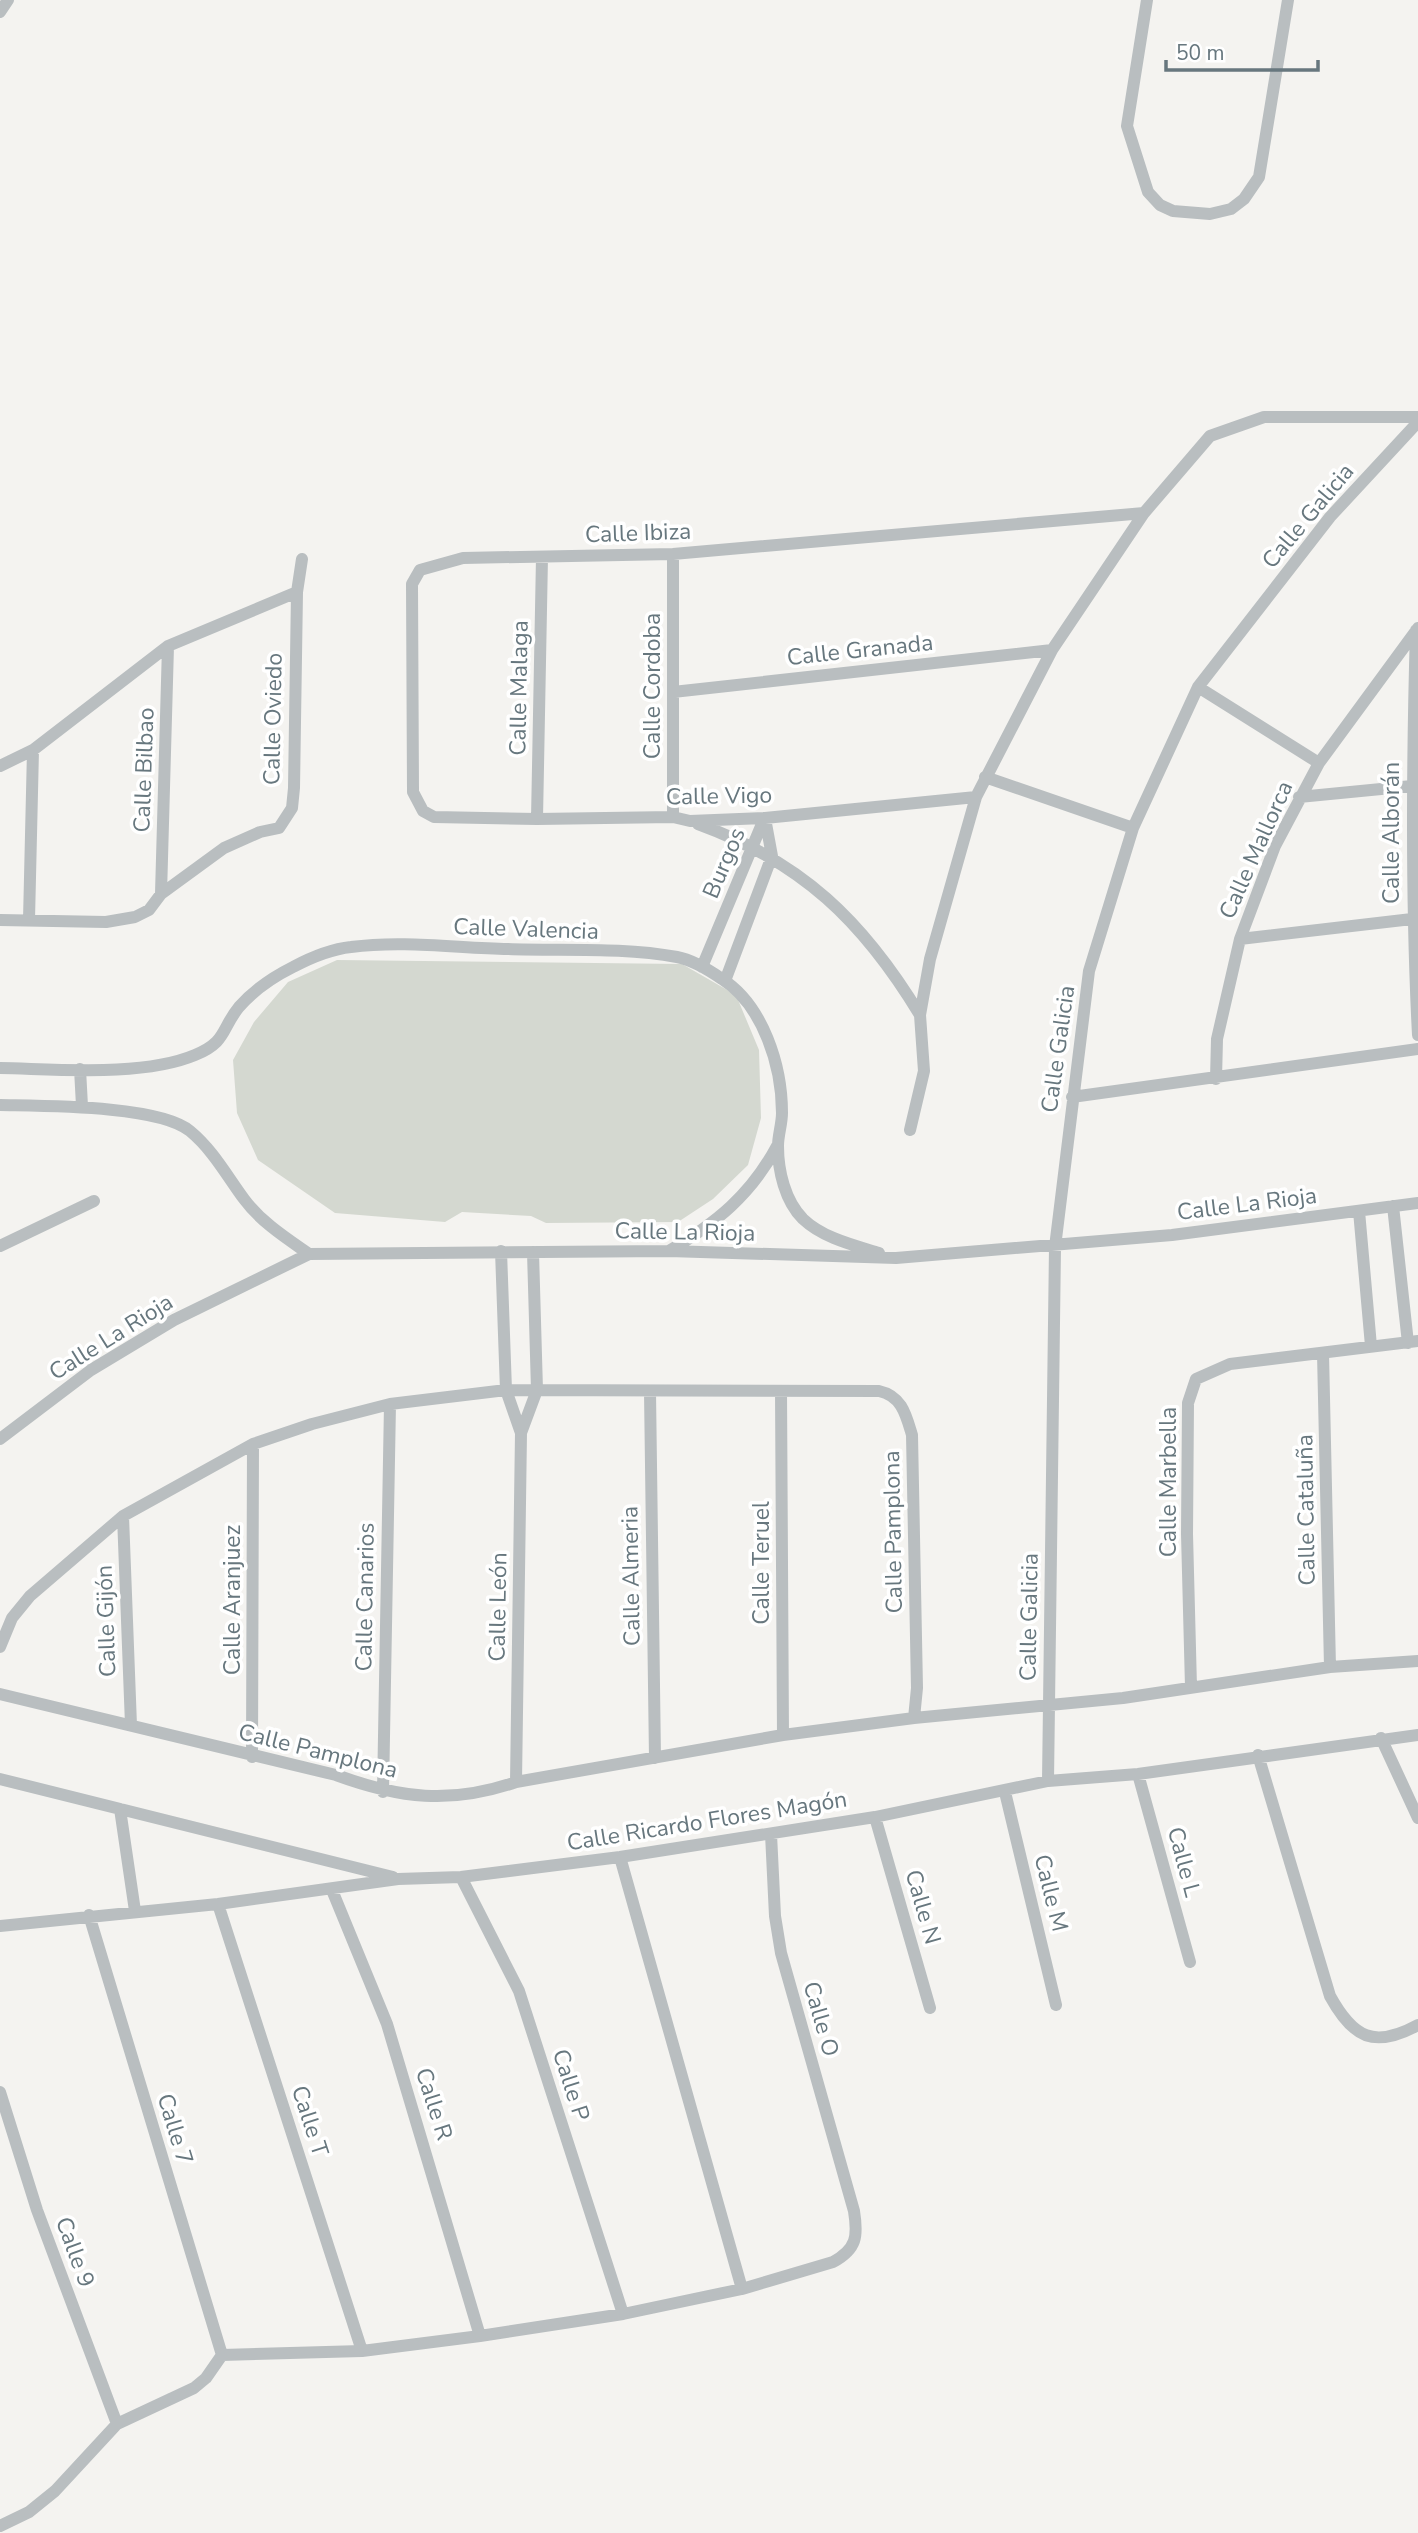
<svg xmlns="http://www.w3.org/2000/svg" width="1418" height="2533" viewBox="0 0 1418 2533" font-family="'Nunito Sans',sans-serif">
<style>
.green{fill:#d4d8d0}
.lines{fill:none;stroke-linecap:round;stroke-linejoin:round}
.minor{stroke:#b9bec0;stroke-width:12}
.labels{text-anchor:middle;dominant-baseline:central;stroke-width:7;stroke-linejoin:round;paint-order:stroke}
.street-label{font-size:23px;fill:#67777e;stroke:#fff}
</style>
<rect width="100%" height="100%" fill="#f4f3f0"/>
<path class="green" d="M 337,960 L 682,964 L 736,995 L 759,1050 L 761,1118 L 748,1165 L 713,1199 L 678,1222 L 546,1223 L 531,1216 L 462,1212 L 445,1222 L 335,1213 L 258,1160 L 237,1113 L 233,1060 L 254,1022 L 288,982 Z"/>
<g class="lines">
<path class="minor" d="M 1147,0 L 1127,126 L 1148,192 L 1160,205 L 1173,211 L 1210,214 L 1231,209 L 1244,199 L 1259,177 L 1288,0
M 0,12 L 8,0
M 1416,630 C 1412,766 1411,900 1418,1035
M 1198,687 L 1319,763
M 673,692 L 1052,650
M 0,766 L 33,750 L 168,646 L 297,592
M 985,777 L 1133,828
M 976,797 L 765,818 L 690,821 L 673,817 L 537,819 L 434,817 L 423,811 L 413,792 L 412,584 L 420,570 L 463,558 L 673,554 L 1144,513
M 1299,797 L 1412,786
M 673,817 L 673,554
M 537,819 L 542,557
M 698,824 C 802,862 863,921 920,1015
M 161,894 L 168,646
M 0,920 L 106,922 L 135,917 L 149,910 L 161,894 L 224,848 L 260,832 L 279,828 L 292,808 L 294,788 L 297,592 L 302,559
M 29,920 L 33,750
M 1240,939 L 1412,919
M 702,967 L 764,819
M 725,981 L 772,856 L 765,818
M 0,1068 C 56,1069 143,1077 195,1055 C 227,1042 221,1029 239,1007 C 253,991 273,977 293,967 C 310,958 332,949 351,947 C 402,940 457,948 508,949 C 564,951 622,947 677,957 C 693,960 709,970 722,979 C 763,1005 782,1066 782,1113 C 782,1124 778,1135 778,1146 C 778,1171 785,1201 803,1219 C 823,1238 853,1245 879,1253
M 80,1069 L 82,1106
M 1216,1079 L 1217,1039 L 1240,939 L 1275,846 L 1319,763 L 1418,628
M 1072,1097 L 1418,1049
M 0,1105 C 42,1106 159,1105 190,1131 C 213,1150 227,1176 244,1199 C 261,1222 286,1238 309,1254
M 910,1130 L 924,1071 L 920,1015 L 930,959 L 976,797 L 1052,650 L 1144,513 L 1210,436 L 1264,417 L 1418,417
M 1393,1206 L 1408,1343
M 1359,1211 L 1371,1346
M 0,1246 L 94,1201
M 501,1251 L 506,1390 L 521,1433
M 669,1251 C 716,1223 751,1195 777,1146
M 1323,1353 L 1330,1667
M 781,1391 L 783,1735
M 650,1392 L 655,1758
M 0,1439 L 91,1370 L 174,1320 L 309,1254 L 669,1251 L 896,1258 L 1172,1235 L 1418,1203
M 123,1516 L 131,1725
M 0,1647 L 12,1618 L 30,1596 L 123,1516 L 253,1444 L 312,1424 L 390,1404 L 506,1390 L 879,1391 C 902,1396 906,1415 912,1435 L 917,1688 L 914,1718 L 783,1735 L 516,1782 C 450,1805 399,1798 336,1775 L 0,1694
M 1191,1687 L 1187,1534 L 1188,1403 L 1196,1379 L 1230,1364 L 1418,1341
M 914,1718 L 1123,1698 L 1330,1667 L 1418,1661
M 1381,1738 L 1418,1818
M 1258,1755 L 1330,1996 C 1353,2038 1374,2049 1418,2025
M 252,1757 L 253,1444
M 1138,1774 L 1190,1962
M 0,1779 L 393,1877
M 1048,1781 L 1055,1247 L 1089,971 L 1133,828 L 1198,687 L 1330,517 L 1418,422
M 516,1782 L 521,1433 L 537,1390 L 533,1252
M 383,1792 L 390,1404
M 1005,1792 L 1056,2005
M 120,1809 L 135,1911
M 875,1817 L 930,2008
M 620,1857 L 742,2289
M 461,1877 L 519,1991 L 623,2314
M 332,1890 L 387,2024 L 480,2336
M 218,1904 L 362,2351
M 89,1915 L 222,2355
M 0,1926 L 218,1904 L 398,1879 L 461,1877 L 620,1857 L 875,1817 L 1048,1781 L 1138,1774 L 1418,1735
M 0,2092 L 37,2210 L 117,2424
M 0,2526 L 29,2512 L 55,2491 L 117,2424 L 194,2388 L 206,2378 L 222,2355 L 362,2351 L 480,2336 L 623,2314 L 742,2289 L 833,2262 C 857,2249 858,2236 854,2211 L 781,1953 L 775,1916 L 771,1834"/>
</g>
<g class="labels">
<g class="street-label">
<text transform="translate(1308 516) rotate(-50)">Calle Galicia</text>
<text transform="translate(638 533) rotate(-2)">Calle Ibiza</text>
<text transform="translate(860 650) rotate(-6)">Calle Granada</text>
<text transform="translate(652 686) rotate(-90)">Calle Cordoba</text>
<text transform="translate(519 688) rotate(-89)">Calle Malaga</text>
<text transform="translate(273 719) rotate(-89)">Calle Oviedo</text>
<text transform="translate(144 770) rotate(-88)">Calle Bilbao</text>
<text transform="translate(719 796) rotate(-1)">Calle Vigo</text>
<text transform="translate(1391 833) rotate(-90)">Calle Alborán</text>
<text transform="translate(1256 850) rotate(-66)">Calle Mallorca</text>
<text transform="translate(724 863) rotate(-67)">Burgos</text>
<text transform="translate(526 929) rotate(2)">Calle Valencia</text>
<text transform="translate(1058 1049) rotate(-82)">Calle Galicia</text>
<text transform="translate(1247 1204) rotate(-7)">Calle La Rioja</text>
<text transform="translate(685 1232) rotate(1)">Calle La Rioja</text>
<text transform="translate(111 1337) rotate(-32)">Calle La Rioja</text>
<text transform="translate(1168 1482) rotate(-90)">Calle Marbella</text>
<text transform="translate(1306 1510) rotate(-91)">Calle Cataluña</text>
<text transform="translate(893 1532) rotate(-91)">Calle Pamplona</text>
<text transform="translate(761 1563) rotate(-90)">Calle Teruel</text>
<text transform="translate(631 1576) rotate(-91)">Calle Almeria</text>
<text transform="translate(365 1597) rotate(-89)">Calle Canarios</text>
<text transform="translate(232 1600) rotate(-90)">Calle Aranjuez</text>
<text transform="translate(498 1607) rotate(-89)">Calle León</text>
<text transform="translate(1029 1617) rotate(-89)">Calle Galicia</text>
<text transform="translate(106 1621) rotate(-92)">Calle Gijón</text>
<text transform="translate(318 1751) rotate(14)">Calle Pamplona</text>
<text transform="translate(707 1821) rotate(-9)">Calle Ricardo Flores Magón</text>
<text transform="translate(1184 1862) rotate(75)">Calle L</text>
<text transform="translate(1051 1893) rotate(76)">Calle M</text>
<text transform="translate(923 1907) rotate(74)">Calle N</text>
<text transform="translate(821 2019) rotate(74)">Calle O</text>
<text transform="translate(571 2085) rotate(72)">Calle P</text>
<text transform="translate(434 2104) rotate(72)">Calle R</text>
<text transform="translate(310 2121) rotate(72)">Calle T</text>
<text transform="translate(175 2129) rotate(73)">Calle 7</text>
<text transform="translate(75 2252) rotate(70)">Calle 9</text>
</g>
</g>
<path d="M1166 60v10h152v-10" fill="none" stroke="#67777e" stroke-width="3.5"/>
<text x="1176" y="60" font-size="21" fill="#67777e" stroke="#ffffff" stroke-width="5" paint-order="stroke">50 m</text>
</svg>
